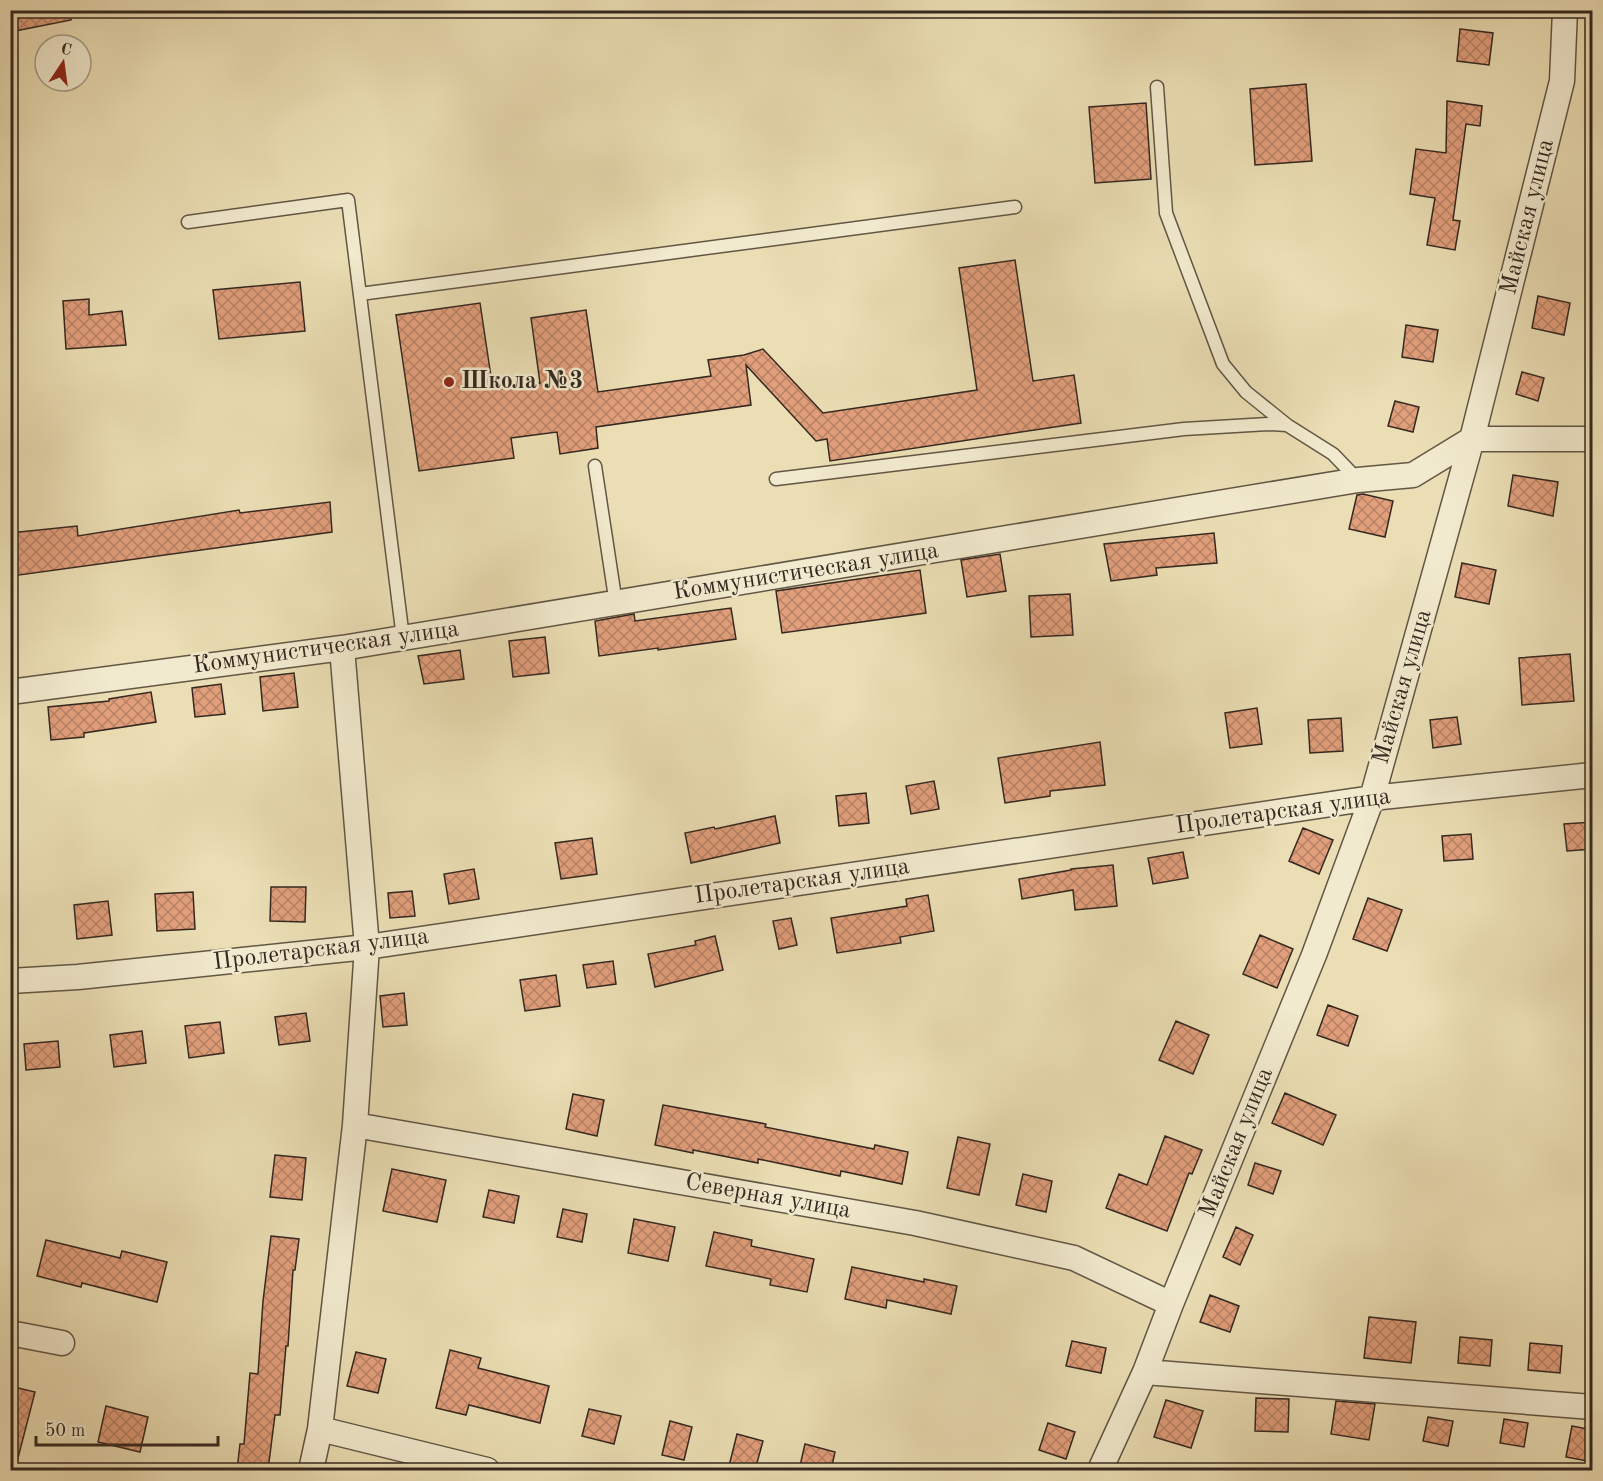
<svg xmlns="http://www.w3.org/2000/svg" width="1603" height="1481" viewBox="0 0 1603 1481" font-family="'Old Standard TT',serif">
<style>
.building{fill:url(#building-cross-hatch);stroke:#342820;stroke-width:1.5}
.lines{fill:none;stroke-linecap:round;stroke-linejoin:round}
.service-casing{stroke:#625645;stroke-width:15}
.minor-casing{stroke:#625645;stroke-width:27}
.service{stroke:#f2eace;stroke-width:12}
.minor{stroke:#f2eace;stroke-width:24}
.poi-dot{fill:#8f2418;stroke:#f2eace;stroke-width:2}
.labels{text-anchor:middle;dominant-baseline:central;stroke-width:5;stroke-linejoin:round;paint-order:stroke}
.street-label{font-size:24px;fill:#342820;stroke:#f2eace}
.poi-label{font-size:24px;font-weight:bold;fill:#342820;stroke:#f2eace;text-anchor:start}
</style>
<defs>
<pattern id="building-cross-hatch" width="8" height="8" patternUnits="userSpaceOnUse" patternTransform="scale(1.5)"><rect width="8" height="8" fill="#e29f7c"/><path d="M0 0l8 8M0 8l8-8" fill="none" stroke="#b88265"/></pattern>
</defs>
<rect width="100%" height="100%" fill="#ebdeb4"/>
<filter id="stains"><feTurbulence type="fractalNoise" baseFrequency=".00333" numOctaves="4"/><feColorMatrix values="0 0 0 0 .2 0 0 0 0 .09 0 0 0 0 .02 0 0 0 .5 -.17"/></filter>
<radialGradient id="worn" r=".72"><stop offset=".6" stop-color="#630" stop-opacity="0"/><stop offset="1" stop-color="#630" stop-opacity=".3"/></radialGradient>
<path class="building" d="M 10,10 L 70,10 L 71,20 L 10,32 Z
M 1460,29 L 1493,33 L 1489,65 L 1457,61 Z
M 1306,84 L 1312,161 L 1255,165 L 1250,89 Z
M 1447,101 L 1482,106 L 1480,126 L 1466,124 L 1453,220 L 1460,221 L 1455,250 L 1427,245 L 1435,198 L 1410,194 L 1416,149 L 1446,153 Z
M 1146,103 L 1151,179 L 1095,183 L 1089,107 Z
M 1015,260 L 1033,381 L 1074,375 L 1081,423 L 830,461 L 827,439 L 816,441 L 746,365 L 751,405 L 596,427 L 598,448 L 560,454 L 557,432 L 511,438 L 514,458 L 419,471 L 396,315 L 480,303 L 493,390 L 540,383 L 531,318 L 586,310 L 598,392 L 711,376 L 708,360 L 744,355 L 763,349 L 823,413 L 977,390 L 959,268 Z
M 300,282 L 305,331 L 219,339 L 213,290 Z
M 1538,296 L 1570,303 L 1564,335 L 1532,328 Z
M 89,299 L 89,315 L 122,311 L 126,345 L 66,349 L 63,301 Z
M 1406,325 L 1438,330 L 1433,362 L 1402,357 Z
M 1522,372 L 1544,378 L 1538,401 L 1516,394 Z
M 1395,401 L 1419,407 L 1413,432 L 1388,426 Z
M 1513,475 L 1558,482 L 1553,516 L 1508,506 Z
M 1363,494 L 1393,501 L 1385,537 L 1349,529 L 1357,495 Z
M 330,502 L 332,532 L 12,576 L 10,533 L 77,526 L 78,536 L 239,510 L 240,513 Z
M 1214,533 L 1217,563 L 1156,568 L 1157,575 L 1111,581 L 1104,544 Z
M 1000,554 L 1006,591 L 967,597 L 961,560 Z
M 1462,563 L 1496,570 L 1489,604 L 1455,597 Z
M 920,570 L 926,613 L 782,633 L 776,591 Z
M 1070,594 L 1073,635 L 1031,637 L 1029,596 Z
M 731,608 L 736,639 L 658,650 L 658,648 L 599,656 L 595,621 L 634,614 L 635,621 Z
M 545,637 L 549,673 L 513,677 L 509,641 Z
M 460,650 L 464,679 L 424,684 L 418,656 Z
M 1570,654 L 1574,701 L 1522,705 L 1519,658 Z
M 294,673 L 298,707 L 263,711 L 260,677 Z
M 221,684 L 225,714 L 195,717 L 192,688 Z
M 151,692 L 156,722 L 84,733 L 84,737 L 51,740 L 48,707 L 109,701 L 109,699 Z
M 1257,708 L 1262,744 L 1230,748 L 1225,713 Z
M 1457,717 L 1461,744 L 1433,748 L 1430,720 Z
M 1341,718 L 1343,751 L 1310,753 L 1308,720 Z
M 1100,742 L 1105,785 L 1050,791 L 1050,796 L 1005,803 L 998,758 Z
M 934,781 L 939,809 L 911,814 L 906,786 Z
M 866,793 L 869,823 L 839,826 L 836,796 Z
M 775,816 L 780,843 L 691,863 L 685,833 L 714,827 L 715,829 Z
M 1593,822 L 1593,849 L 1567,851 L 1564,824 Z
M 1303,828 L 1333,840 L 1319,874 L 1289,861 Z
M 1471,834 L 1473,859 L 1444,861 L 1442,836 Z
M 592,838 L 597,874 L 561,879 L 555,843 Z
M 1183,852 L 1188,878 L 1153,884 L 1148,858 Z
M 1113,865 L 1117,906 L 1075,910 L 1073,890 L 1022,899 L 1019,879 L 1071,870 L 1071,869 Z
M 474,869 L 479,899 L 449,904 L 444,874 Z
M 271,887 L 306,887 L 305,922 L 270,921 Z
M 412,891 L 415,916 L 390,918 L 388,893 Z
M 193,892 L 195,929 L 157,931 L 155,894 Z
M 928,895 L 934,931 L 900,937 L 901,943 L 837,953 L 831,918 L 907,906 L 906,899 Z
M 1368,898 L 1402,910 L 1387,951 L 1353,939 Z
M 108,901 L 112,935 L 77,939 L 74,905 Z
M 791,918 L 797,945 L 779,949 L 773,921 Z
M 1260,935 L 1293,949 L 1277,988 L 1243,974 Z
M 715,936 L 723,970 L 655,987 L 648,954 L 696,945 L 695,941 Z
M 613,961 L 616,984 L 587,988 L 583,965 Z
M 556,975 L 560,1006 L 525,1011 L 520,980 Z
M 404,993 L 407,1025 L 383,1027 L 380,996 Z
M 1328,1005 L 1358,1016 L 1348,1046 L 1317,1035 Z
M 306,1013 L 310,1041 L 279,1045 L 275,1017 Z
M 1176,1021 L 1209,1035 L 1193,1074 L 1159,1060 Z
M 220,1022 L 224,1053 L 189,1058 L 185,1026 Z
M 142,1031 L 146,1063 L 114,1067 L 110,1035 Z
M 58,1041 L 60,1067 L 26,1070 L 24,1044 Z
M 1285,1093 L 1336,1115 L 1323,1145 L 1272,1123 Z
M 573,1094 L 604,1100 L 597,1136 L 566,1129 Z
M 663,1105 L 766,1124 L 765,1127 L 874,1149 L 875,1145 L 908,1152 L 902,1184 L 841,1171 L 840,1176 L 758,1159 L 758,1163 L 693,1150 L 693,1153 L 655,1145 Z
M 1165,1136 L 1202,1150 L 1192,1174 L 1189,1173 L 1167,1231 L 1106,1208 L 1119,1174 L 1147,1185 Z
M 958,1137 L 990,1144 L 979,1195 L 947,1188 Z
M 275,1155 L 306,1158 L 302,1200 L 270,1197 Z
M 1255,1163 L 1281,1171 L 1273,1194 L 1248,1185 Z
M 392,1169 L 446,1180 L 437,1222 L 383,1211 Z
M 1023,1174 L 1052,1181 L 1046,1212 L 1016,1205 Z
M 489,1190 L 519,1196 L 514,1223 L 483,1217 Z
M 563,1209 L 587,1214 L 582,1242 L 557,1237 Z
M 634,1219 L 675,1227 L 668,1261 L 628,1253 Z
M 1236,1227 L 1253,1235 L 1240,1265 L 1223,1257 Z
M 714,1232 L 752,1240 L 751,1246 L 814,1259 L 807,1292 L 770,1285 L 771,1279 L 706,1266 Z
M 271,1236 L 299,1239 L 295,1270 L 293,1270 L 288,1346 L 286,1346 L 280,1415 L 275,1415 L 268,1470 L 237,1470 L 240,1444 L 244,1444 L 250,1373 L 258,1374 L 263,1301 Z
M 46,1240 L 120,1258 L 122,1251 L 167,1262 L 157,1302 L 82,1283 L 81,1287 L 37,1276 Z
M 852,1267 L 924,1282 L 924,1279 L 957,1286 L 951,1314 L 887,1300 L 886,1308 L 845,1299 Z
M 1210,1295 L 1239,1306 L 1230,1332 L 1200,1322 Z
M 1369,1317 L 1416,1322 L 1411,1363 L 1364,1358 Z
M 1460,1337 L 1492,1340 L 1490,1366 L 1458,1363 Z
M 1072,1341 L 1106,1348 L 1101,1373 L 1066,1366 Z
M 1530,1343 L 1562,1346 L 1560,1373 L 1528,1370 Z
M 450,1350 L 481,1358 L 478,1368 L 549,1386 L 540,1423 L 469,1405 L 466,1415 L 436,1408 Z
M 356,1352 L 386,1359 L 378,1393 L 347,1386 Z
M 10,1386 L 35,1392 L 17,1462 L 10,1461 Z
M 1256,1398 L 1289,1399 L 1288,1432 L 1255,1431 Z
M 1166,1400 L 1203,1411 L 1191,1448 L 1154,1437 Z
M 1336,1401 L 1375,1404 L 1369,1440 L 1331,1434 Z
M 106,1406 L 148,1417 L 140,1452 L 98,1442 Z
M 589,1409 L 621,1416 L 614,1444 L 582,1436 Z
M 1428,1417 L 1453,1421 L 1448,1446 L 1423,1441 Z
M 1504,1419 L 1528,1423 L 1524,1447 L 1500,1443 Z
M 670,1421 L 692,1427 L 684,1460 L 662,1455 Z
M 1048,1423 L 1075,1432 L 1066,1459 L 1039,1450 Z
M 1572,1426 L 1593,1430 L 1593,1462 L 1566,1457 Z
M 737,1434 L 763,1441 L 755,1470 L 728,1470 Z
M 805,1444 L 835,1452 L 831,1470 L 799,1470 Z"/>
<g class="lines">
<defs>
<path id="service" d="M 1157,87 L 1166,213 L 1223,364 L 1246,392 L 1287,425
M 188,222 L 348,200 L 403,638
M 360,294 L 1015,207
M 595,466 L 616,604
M 776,479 L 1184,429 L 1268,424 L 1287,425 L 1333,454 L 1358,480"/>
<path id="minor" d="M 10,692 L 342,648 L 1358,480 L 1413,475 L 1472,439 L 1592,439
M 10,981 L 78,977 L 367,947 L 1372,798 L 1592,775
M 355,1125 L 915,1223 L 1074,1258 L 1171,1304
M 10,1333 L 62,1343
M 1145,1372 L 1592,1407
M 320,1429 L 487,1470
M 311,1470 L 320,1429 L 355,1125 L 367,947 L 342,648
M 1100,1470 L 1145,1372 L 1171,1304 L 1314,955 L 1372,798 L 1472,439 L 1562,81 L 1565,10"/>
</defs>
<use href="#service" class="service-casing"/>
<use href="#minor" class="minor-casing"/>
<use href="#service" class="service"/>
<use href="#minor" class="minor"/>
</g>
<circle class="poi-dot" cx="449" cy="382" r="6"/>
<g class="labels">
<g class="street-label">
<text transform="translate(1528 217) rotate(-76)">Майская улица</text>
<text transform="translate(806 572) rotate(-9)">Коммунистическая улица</text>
<text transform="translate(326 648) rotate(-8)">Коммунистическая улица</text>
<text transform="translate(1403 687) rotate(-74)">Майская улица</text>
<text transform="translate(1283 812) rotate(-8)">Пролетарская улица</text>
<text transform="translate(802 882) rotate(-8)">Пролетарская улица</text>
<text transform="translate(321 950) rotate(-7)">Пролетарская улица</text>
<text transform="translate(1237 1143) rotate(-68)">Майская улица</text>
<text transform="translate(768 1197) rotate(10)">Северная улица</text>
</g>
<g class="poi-label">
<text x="461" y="382">Школа №3</text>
</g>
</g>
<rect width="1603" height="1481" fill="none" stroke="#ebdeb4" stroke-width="36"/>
<rect x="12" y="12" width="1579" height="1457" fill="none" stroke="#342820" stroke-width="3"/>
<rect x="18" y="18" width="1567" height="1445" fill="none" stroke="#342820" stroke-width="1.5"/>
<g transform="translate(63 63) rotate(13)"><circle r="28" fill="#f2eace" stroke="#a69c88" stroke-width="1.5"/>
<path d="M0-4.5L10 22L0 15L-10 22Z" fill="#8f2418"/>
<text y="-9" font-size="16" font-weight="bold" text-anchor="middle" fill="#342820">С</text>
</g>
<path d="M36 1436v9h182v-9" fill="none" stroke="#342820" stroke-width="3"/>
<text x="45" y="1436" font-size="18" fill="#342820" stroke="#f2eace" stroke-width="4.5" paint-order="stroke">50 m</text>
<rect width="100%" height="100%" filter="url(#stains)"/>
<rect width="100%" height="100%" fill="url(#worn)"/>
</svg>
